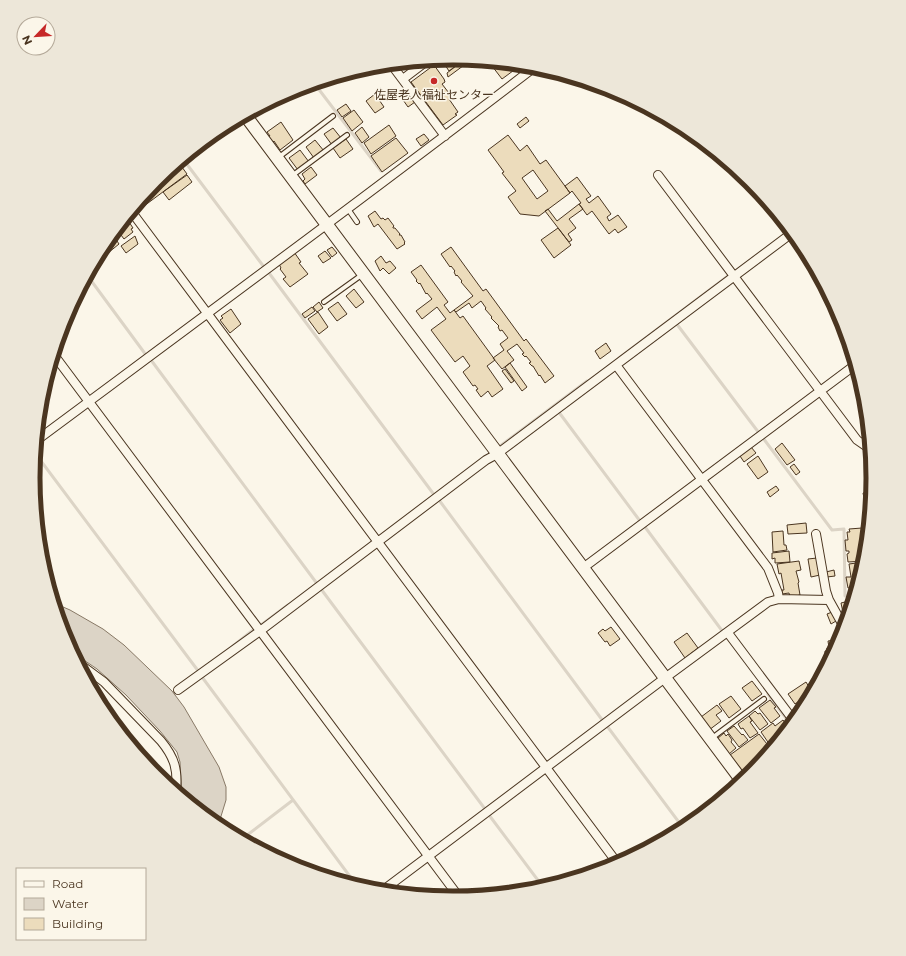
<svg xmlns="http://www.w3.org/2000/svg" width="906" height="956" viewBox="0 0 906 956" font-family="Montserrat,'Noto Sans JP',sans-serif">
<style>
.water{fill:#dcd4c6;stroke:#887966}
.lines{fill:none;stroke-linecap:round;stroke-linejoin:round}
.stream{stroke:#dcd4c6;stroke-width:3}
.building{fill:#ecdcbc;stroke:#4a3520;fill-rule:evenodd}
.lane-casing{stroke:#4a3520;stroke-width:6}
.street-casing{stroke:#4a3520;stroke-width:10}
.secondary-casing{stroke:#4a3520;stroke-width:14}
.lane{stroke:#fbf6e9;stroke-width:4}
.street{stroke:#fbf6e9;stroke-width:8}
.secondary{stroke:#fbf6e9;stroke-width:12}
.poi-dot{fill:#c62828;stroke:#fbf6e9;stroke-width:1.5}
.labels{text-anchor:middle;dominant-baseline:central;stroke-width:3;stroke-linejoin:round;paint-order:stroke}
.poi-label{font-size:12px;fill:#4a3520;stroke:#fbf6e9}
.rim{fill:none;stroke:#4a3520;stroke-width:5}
</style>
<rect width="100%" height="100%" fill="#fbf6e9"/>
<path class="water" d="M 54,603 L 70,610 L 103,629 L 124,645 L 172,691 L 184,707 L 219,767 L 226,787 L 226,800 L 218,826 L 182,796 L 180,762 L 177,752 L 160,731 L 126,695 L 97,669 L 72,652 L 65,639 Z"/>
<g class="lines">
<path class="stream" d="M 314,83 L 381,171
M 183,159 L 264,267
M 269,273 L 435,496
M 87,275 L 146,355
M 676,323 L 759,433
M 619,358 L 728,276
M 151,360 L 318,585
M 558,411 L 640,521
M 763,438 L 832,530 L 844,529 L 845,596
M 500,446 L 587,381
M 35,453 L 199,672
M 439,500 L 603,721
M 645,527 L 723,632
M 321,589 L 485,809
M 261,625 L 288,605
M 233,646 L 253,630
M 202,677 L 357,886
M 768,694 L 791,725
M 607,726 L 684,829
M 489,815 L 543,887
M 242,839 L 293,800"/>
</g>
<path class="building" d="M 453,58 L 465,59 L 449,71 L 441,59 Z
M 465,59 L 471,60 L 448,77 L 447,73 Z
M 489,62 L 520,65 L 521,65 L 502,79 Z
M 434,65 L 444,79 L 445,82 L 442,84 L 452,97 L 449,99 L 458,112 L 455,114 L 457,115 L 443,125 L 411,82 Z
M 381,88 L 385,94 L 380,98 L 375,92 Z
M 408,92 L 415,102 L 408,107 L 401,97 Z
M 375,94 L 384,107 L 375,113 L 366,101 Z
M 346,104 L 351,111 L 342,117 L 337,110 Z
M 354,110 L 363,122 L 352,131 L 343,118 Z
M 526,117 L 529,121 L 520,128 L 517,124 Z
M 281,122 L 293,140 L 280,150 L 274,141 L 272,143 L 268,137 L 270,136 L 267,132 Z
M 389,125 L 396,136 L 371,154 L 364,143 Z
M 362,127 L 369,137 L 362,143 L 355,133 Z
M 333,128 L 341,138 L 332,145 L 324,134 Z
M 424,134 L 429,140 L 421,146 L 416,139 Z
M 508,135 L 520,151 L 527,145 L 540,164 L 546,160 L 570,193 L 539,216 L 520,214 L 508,197 L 516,191 L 502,173 L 504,172 L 488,150 ZM 533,170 L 548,191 L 537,199 L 522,178 Z
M 396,138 L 408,153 L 382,172 L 371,156 Z
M 346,139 L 353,149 L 340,158 L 333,148 Z
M 315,140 L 324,151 L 314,158 L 306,147 Z
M 300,150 L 309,162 L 298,170 L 289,158 Z
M 179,163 L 187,174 L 144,206 L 140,200 L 156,181 Z
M 311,167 L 317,175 L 305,184 L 303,181 L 305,179 L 302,174 Z
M 187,175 L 192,182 L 169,200 L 163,192 Z
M 577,177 L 591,196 L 586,199 L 589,203 L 598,196 L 611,214 L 607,217 L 609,221 L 618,215 L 627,227 L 618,233 L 615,229 L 609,234 L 592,211 L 587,215 L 579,204 L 581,203 L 572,191 L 570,193 L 565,186 Z
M 579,204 L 583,209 L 569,219 L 576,228 L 568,234 L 572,240 L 569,242 L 545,211 L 548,209 L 557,221 Z
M 375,211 L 381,219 L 383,218 L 385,220 L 388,218 L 394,226 L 393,227 L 393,228 L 395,228 L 400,234 L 399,235 L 401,235 L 405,242 L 404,243 L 405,244 L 397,249 L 378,224 L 374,227 L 368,216 Z
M 129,222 L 133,228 L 131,229 L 133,232 L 124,239 L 118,231 Z
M 558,228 L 571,245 L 554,258 L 541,240 Z
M 113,235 L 119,244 L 108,253 L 103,246 Z
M 135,236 L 138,244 L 126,253 L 121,246 Z
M 332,247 L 337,253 L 332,257 L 327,250 Z
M 451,247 L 483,291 L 486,289 L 524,341 L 526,339 L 554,376 L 545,383 L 540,375 L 539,376 L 533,366 L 532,366 L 529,363 L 531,362 L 526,356 L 525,357 L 522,354 L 524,353 L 517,344 L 507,351 L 514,360 L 502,369 L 493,358 L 504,350 L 500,344 L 508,338 L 502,330 L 500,331 L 498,327 L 499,326 L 491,318 L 492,317 L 485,309 L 486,308 L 481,301 L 472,308 L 469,303 L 456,312 L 454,310 L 473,296 L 461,282 L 462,281 L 457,275 L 456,276 L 454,272 L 455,271 L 451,266 L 450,267 L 441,254 Z
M 325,251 L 331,258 L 323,263 L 318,256 Z
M 294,252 L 301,262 L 299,263 L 308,274 L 290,287 L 283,279 L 286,277 L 280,269 L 281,268 L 279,264 Z
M 381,256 L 386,263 L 390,261 L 396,268 L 389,274 L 383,268 L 380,271 L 375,261 Z
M 421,265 L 448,302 L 444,305 L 450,313 L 454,310 L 460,318 L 463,316 L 495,360 L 487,366 L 503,389 L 492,397 L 488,391 L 481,397 L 476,390 L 478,389 L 475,385 L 473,386 L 463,372 L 470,366 L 463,356 L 455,362 L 431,330 L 446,319 L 437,307 L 422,319 L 416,311 L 432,299 L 427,293 L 426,294 L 420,283 L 419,284 L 416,281 L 417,280 L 411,272 Z
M 354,289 L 364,302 L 356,308 L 346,296 Z
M 319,302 L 323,308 L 317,312 L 313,307 Z
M 338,302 L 347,314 L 337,321 L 328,309 Z
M 312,307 L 315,311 L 305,318 L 302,314 Z
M 231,309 L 241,324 L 230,333 L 220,320 L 223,318 L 221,316 Z
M 318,312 L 328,327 L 319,334 L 308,319 Z
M 606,343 L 611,351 L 600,359 L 595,351 Z
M 510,363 L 527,387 L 522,391 L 505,367 Z
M 505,369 L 514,381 L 511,383 L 502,371 Z
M 782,443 L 795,460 L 787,465 L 775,449 Z
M 751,447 L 756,453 L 744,462 L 740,456 Z
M 758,456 L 768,472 L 758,479 L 747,464 Z
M 794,464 L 800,472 L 796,475 L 790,467 Z
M 776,486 L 779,490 L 770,497 L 767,492 Z
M 872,491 L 869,522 L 863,493 Z
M 806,523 L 807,533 L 788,534 L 787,525 Z
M 862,528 L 866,550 L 865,561 L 848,562 L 847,554 L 849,553 L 849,551 L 846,551 L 845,540 L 848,540 L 847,532 L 850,532 L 849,529 Z
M 783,531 L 784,545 L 786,545 L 787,550 L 773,552 L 772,532 Z
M 789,551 L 790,562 L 775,563 L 775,558 L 772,559 L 772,553 Z
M 817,558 L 820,575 L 811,577 L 808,559 Z
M 799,561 L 801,570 L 796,571 L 799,582 L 798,583 L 800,595 L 790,597 L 789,593 L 782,594 L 782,590 L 784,590 L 781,573 L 779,574 L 777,564 Z
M 864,562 L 853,598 L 851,588 L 848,588 L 846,577 L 851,577 L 849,564 Z
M 834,570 L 835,576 L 827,577 L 826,572 Z
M 853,600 L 846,622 L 845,622 L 841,603 Z
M 832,612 L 836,621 L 831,624 L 827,614 Z
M 611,627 L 620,639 L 610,646 L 607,641 L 605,642 L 598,633 L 603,629 L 605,631 Z
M 687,633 L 698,648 L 685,658 L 674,642 Z
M 835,638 L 841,638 L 829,661 L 825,662 L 825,651 L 827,651 L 827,648 L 829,648 L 828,641 L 835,640 Z
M 752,681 L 762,694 L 752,701 L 742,688 Z
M 806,682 L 812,692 L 795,704 L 788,694 Z
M 731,696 L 741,709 L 729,718 L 719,704 Z
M 770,700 L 776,707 L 774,708 L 780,716 L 771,723 L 759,708 Z
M 717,705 L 722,711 L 716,715 L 721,721 L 709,730 L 701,717 Z
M 755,711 L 758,714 L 760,713 L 768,724 L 760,730 L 749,716 Z
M 749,716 L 752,721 L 750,722 L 758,733 L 750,738 L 743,728 L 741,729 L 738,724 Z
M 783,720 L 789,728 L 772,748 L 761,732 L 773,723 L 775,726 Z
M 734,726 L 742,735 L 743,734 L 748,740 L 739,747 L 727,731 Z
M 724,733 L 726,736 L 728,734 L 732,740 L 731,742 L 736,748 L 729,754 L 717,739 Z
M 759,734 L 771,749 L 747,777 L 730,755 Z"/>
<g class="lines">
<defs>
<path id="lane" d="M 279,157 L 333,116
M 293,175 L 347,135
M 348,209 L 357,222
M 124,220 L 133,213
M 324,302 L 363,274
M 712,738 L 764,699"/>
<path id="street" d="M 391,64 L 445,136
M 403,79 L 428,60
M 658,175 L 857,440 L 870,449
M 131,211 L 618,864
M 54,355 L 459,897
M 37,440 C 204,316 371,193 536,66
M 816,534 L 826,591 L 829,600
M 583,568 L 855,365
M 779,599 L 829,600 L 844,627
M 728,633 L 794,721
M 77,662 L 104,682 L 161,741 C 175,758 178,770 176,792
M 178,690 L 260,631 L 486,460 L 497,454 L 792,233
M 382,891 L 665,678 L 768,602 L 779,599 L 778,593 L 768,568 L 616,365"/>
<path id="secondary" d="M 245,115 L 742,781"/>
</defs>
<use href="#lane" class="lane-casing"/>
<use href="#street" class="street-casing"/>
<use href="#secondary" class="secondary-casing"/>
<use href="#lane" class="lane"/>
<use href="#street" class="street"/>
<use href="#secondary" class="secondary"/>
</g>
<circle class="poi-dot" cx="434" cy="81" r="4"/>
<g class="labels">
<g class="poi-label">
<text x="434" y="94">佐屋老人福祉センター</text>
</g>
</g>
<path d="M0 0H906V956H0ZM40 478a413 413 0 1 1 826 0a413 413 0 1 1-826 0Z" fill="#ede7d9" fill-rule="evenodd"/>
<path class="rim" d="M40 478a413 413 0 1 1 826 0a413 413 0 1 1-826 0Z"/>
<rect x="16" y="868" width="130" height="72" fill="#fbf6e9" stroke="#b4a999"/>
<rect x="24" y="881" width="20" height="6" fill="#fbf6e9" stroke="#b4a999"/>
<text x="52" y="888" font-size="12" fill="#4a3520">Road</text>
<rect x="24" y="898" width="20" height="12" fill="#dcd4c6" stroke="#b4a999"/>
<text x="52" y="908" font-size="12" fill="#4a3520">Water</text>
<rect x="24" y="918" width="20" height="12" fill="#ecdcbc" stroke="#b4a999"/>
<text x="52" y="928" font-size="12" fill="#4a3520">Building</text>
<g transform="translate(36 36) rotate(245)"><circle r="19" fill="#fbf6e9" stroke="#b4a999"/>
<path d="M0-3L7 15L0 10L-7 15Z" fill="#c62828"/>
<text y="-6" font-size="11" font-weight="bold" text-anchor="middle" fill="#4a3520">N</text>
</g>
</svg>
